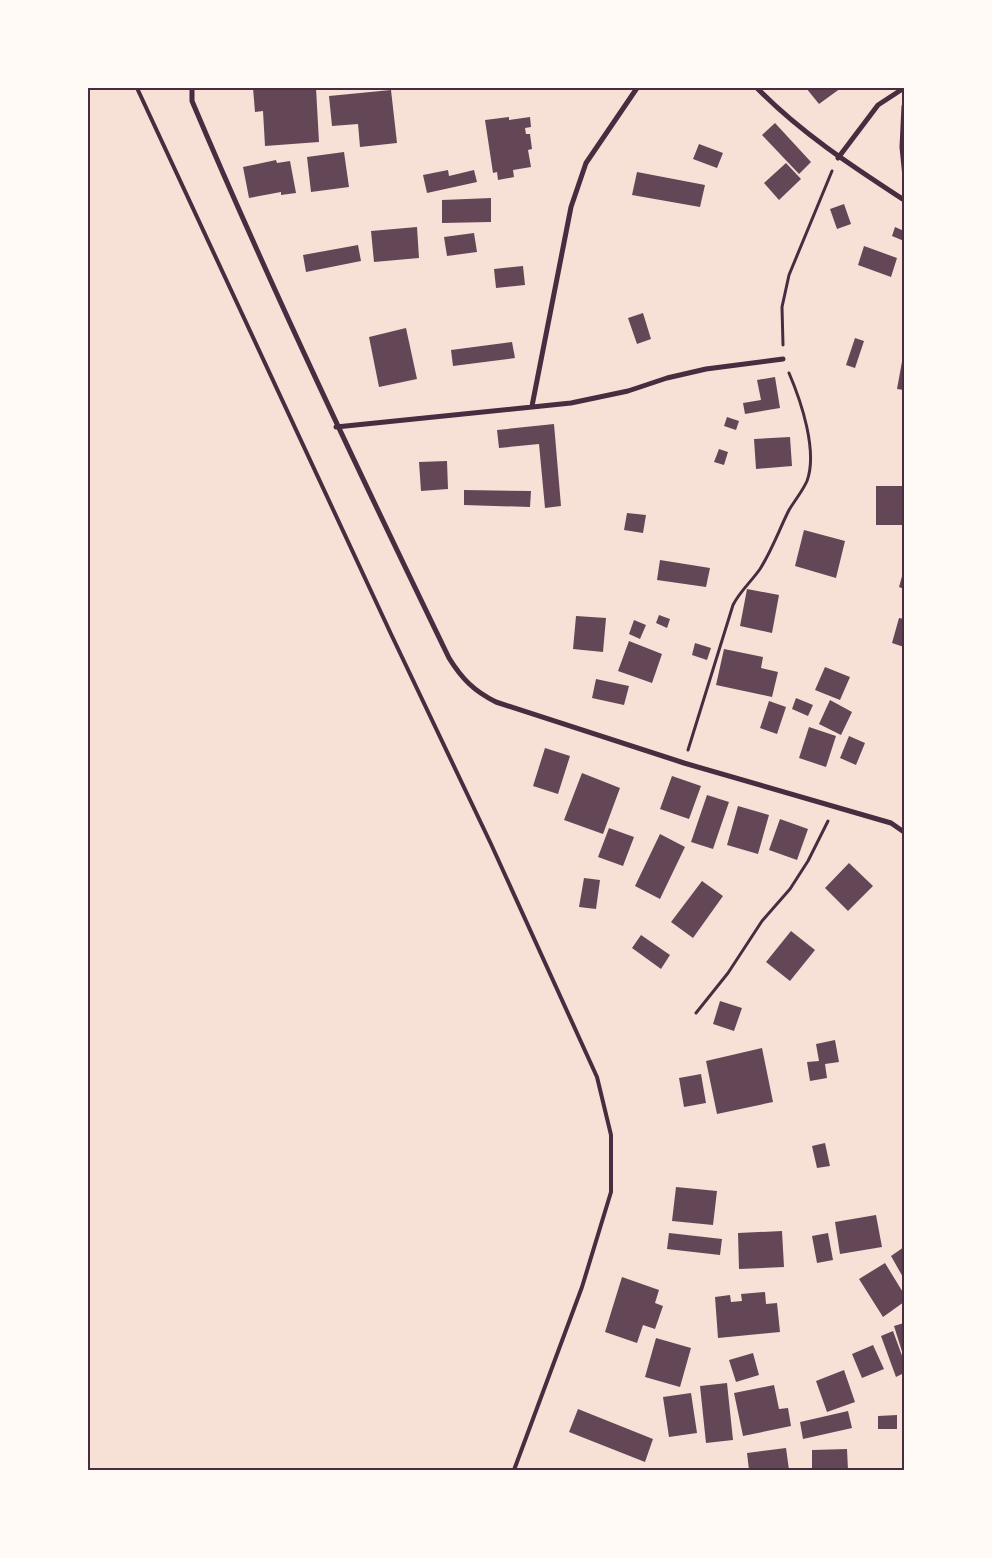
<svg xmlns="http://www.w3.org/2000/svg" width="992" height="1558" viewBox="0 0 992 1558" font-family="'Exo 2',sans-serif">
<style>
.building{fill:#644757}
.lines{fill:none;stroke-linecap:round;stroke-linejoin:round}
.path{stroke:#4a2c40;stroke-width:3}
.service{stroke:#4a2c40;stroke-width:4}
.minor{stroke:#4a2c40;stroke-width:5}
.neatline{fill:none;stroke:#4a2c40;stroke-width:2}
</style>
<rect width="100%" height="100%" fill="#f7e1d7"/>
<path class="building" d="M 253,88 L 316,88 L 319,142 L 265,146 L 263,111 L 255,112 Z
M 806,88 L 841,88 L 819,104 Z
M 391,90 L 397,143 L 360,147 L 358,124 L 332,126 L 329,96 Z
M 509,117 L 509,120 L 530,117 L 531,127 L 525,128 L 526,134 L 530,134 L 532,149 L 528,150 L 531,167 L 513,170 L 514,177 L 498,180 L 497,172 L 493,173 L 485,120 Z
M 775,123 L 811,162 L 799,174 L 762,135 Z
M 699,144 L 723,153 L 717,168 L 693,159 Z
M 344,152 L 349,187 L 311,192 L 307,157 Z
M 276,160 L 277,163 L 290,161 L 296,193 L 281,195 L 281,192 L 249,198 L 243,167 Z
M 786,163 L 801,179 L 779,200 L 764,183 Z
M 448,170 L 449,176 L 474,170 L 477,182 L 427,193 L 423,175 Z
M 637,172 L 705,185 L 700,207 L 632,195 Z
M 491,198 L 491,222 L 442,223 L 442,200 Z
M 844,204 L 851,224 L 837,229 L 830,209 Z
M 417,227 L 419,258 L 374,262 L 371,231 Z
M 895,227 L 904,231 L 904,241 L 892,236 Z
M 474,233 L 477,252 L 447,256 L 444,237 Z
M 358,245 L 361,261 L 306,272 L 303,255 Z
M 864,246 L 897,258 L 891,277 L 858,265 Z
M 523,266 L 525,285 L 496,288 L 494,269 Z
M 643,313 L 651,339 L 637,344 L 628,318 Z
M 406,328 L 417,379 L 379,387 L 369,337 Z
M 855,338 L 864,341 L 855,368 L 846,365 Z
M 512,342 L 515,358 L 453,366 L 451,350 Z
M 903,356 L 904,356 L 904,390 L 897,389 Z
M 775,377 L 780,408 L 745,414 L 743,403 L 761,400 L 757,380 Z
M 727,417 L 739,421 L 736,430 L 724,426 Z
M 554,424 L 561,506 L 545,508 L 539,444 L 499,448 L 497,430 Z
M 790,437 L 792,466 L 756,469 L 754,439 Z
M 719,449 L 728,452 L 724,465 L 714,462 Z
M 447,461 L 448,489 L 421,491 L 419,462 Z
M 876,486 L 904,486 L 904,525 L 876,525 Z
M 464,490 L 531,491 L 530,507 L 464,505 Z
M 627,513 L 646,515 L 643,533 L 624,530 Z
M 804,530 L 845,541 L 836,578 L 795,566 Z
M 660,560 L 710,568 L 706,587 L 657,580 Z
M 904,569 L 904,589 L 899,587 Z
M 747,589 L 779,595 L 772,633 L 740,626 Z
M 659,615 L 670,619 L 667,628 L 656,623 Z
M 576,616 L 606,618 L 603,652 L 573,649 Z
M 899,618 L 904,619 L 904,647 L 892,643 Z
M 634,620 L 646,625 L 640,639 L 629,634 Z
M 629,641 L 662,654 L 652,683 L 618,671 Z
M 695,643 L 711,648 L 707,660 L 692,655 Z
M 724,649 L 763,657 L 761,668 L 778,672 L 772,697 L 716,685 Z
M 825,667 L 850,677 L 840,700 L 815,690 Z
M 596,679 L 629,686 L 624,705 L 592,698 Z
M 796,698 L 813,705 L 808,716 L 792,709 Z
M 830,700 L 852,712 L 841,735 L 819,724 Z
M 769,701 L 786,707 L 777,734 L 760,728 Z
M 809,727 L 836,736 L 826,767 L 799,758 Z
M 849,736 L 865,743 L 856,765 L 840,758 Z
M 545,748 L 570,756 L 558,794 L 533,786 Z
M 582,773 L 620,788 L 603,834 L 564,820 Z
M 672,776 L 701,786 L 689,819 L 660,809 Z
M 707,795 L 729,802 L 713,849 L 691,842 Z
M 738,806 L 769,815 L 758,854 L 727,845 Z
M 780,819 L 808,829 L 797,860 L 769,850 Z
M 609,828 L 634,837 L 623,866 L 598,857 Z
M 660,834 L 685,847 L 660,899 L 635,886 Z
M 849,863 L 873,886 L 848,911 L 825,888 Z
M 584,878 L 600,880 L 596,909 L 579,907 Z
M 702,881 L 723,896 L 693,938 L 671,922 Z
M 791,931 L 815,950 L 790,981 L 766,962 Z
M 641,935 L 670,955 L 661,969 L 632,948 Z
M 720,1001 L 742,1008 L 734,1031 L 713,1024 Z
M 835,1040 L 839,1062 L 825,1064 L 827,1078 L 810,1081 L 807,1062 L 819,1061 L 816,1044 Z
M 762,1048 L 773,1102 L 717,1114 L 706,1061 Z
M 701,1074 L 706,1103 L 684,1107 L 679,1078 Z
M 825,1143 L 830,1166 L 817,1168 L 812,1146 Z
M 676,1187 L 717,1191 L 713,1225 L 672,1221 Z
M 876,1215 L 882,1247 L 840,1254 L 835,1222 Z
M 782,1231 L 784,1267 L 739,1269 L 738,1233 Z
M 669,1233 L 722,1239 L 720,1255 L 667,1249 Z
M 828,1233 L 833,1260 L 817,1263 L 812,1236 Z
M 904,1247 L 904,1279 L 891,1256 Z
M 885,1263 L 904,1294 L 904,1302 L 883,1317 L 859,1279 Z
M 622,1277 L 659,1290 L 655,1303 L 663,1306 L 655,1329 L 643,1325 L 637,1343 L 605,1332 Z
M 765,1292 L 766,1304 L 777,1303 L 780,1332 L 718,1338 L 715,1297 L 730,1295 L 731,1302 L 742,1301 L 741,1294 Z
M 904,1323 L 904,1358 L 894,1326 Z
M 893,1331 L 904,1361 L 904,1373 L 896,1377 L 881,1336 Z
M 656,1338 L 691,1348 L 680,1387 L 645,1377 Z
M 873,1345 L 884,1369 L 862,1378 L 852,1354 Z
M 753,1353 L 759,1375 L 736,1382 L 729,1360 Z
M 844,1370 L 855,1402 L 827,1412 L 816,1381 Z
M 727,1383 L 733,1440 L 706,1443 L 700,1386 Z
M 774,1385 L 779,1409 L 788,1408 L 791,1426 L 743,1436 L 734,1393 Z
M 691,1393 L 697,1433 L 669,1437 L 663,1397 Z
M 578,1409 L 653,1439 L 645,1462 L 569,1432 Z
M 848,1411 L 852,1428 L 803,1439 L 800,1422 Z
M 897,1415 L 897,1429 L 878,1429 L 878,1416 Z
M 786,1448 L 789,1470 L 749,1470 L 747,1453 Z
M 847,1449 L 848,1470 L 812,1470 L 812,1450 Z"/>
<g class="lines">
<path class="path" d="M 903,106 L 901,147 L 904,177
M 783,345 L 782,307 L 789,275 L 832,171
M 688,750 L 733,605 C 740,591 751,582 760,569 C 772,550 779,530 789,510 C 795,500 802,492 807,481 C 818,451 801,401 789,373
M 696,1013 L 728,973 L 762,921 L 790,889 L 808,861 L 828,821"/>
<path class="service" d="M 137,88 L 391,634 L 491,844 L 597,1077 L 611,1135 L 611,1192 L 582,1287 L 514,1470"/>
<path class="minor" d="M 192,88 L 192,101 C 272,290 360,474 449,658 C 462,679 474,691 496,702 L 684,763 L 891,823 L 904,832
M 757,88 C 801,133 852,166 904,200
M 838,158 L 878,105 L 904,88
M 532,406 L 571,207 L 586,163 L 637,88
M 336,427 L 571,403 L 628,391 L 667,378 L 706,369 L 783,359"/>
</g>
<rect width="992" height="1558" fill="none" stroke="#fffaf5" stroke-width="178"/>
<rect x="89" y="89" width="814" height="1380" class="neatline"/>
</svg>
